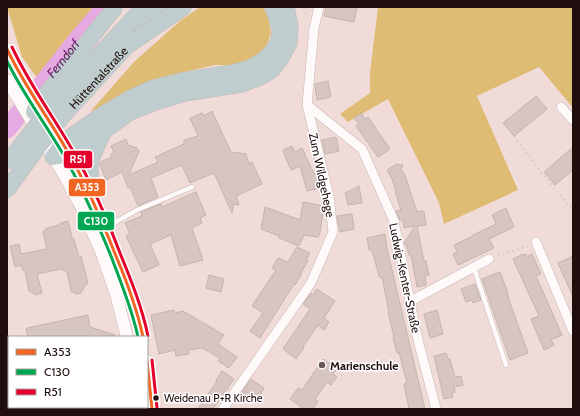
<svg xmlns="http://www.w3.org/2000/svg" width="580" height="416" viewBox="0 0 580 416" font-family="Cabin,sans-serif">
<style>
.forest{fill:#dfbc74}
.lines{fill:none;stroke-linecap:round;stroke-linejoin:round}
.river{stroke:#e7a9e1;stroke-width:19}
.building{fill:#d6c5c1;stroke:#c5b3ae}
.lane-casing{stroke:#c9b7b5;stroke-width:5.5}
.street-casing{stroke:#c9b7b5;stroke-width:10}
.secondary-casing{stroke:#c9b7b5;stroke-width:13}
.highway-casing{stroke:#c4b9b7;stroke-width:17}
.path{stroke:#d4cdcc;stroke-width:2;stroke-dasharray:2 3;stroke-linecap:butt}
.lane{stroke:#fdfaf9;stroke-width:4.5}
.street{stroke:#fdfaf9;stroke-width:9}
.secondary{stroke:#fdfaf9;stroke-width:12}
.highway{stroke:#c0cdce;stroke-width:16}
.highway-bridge-casing{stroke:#c4b9b7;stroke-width:17;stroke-linecap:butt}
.highway-bridge{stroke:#c0cdce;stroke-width:16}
.bus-1-casing{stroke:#fff;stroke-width:6}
.bus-2-casing{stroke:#fff;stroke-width:6}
.bus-3-casing{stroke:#fff;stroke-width:6}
.bus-1{stroke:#f26522;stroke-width:3}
.bus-2{stroke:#00a651;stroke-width:3}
.bus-3{stroke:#e4002b;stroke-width:3}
.poi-dot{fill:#685654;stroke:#fff;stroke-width:1.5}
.bus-dot{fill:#1f0e0d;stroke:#fff;stroke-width:1.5}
.labels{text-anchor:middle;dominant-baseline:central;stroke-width:3;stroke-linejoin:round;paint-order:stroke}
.bus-label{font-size:11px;fill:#1f0e0d;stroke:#fff;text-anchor:start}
.street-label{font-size:12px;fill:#1f0e0d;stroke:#fff}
.poi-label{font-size:12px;font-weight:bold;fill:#1f0e0d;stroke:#fff;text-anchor:start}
.water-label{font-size:13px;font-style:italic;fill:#601964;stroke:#fff}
.line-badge{stroke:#fff;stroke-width:1.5}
.badge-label{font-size:11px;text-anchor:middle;font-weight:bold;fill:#fff}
</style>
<rect width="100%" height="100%" fill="#f0dbd8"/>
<path class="forest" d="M 7,7 L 103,7 L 41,83 L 22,57 Z
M 200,7 L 263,7 L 268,15 L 271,33 L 267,45 L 256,58 L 238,65 L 215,65 L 189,71 L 153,80 L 90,112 L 134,62 L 180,21 Z
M 378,7 L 573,7 L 573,108 L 539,67 L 477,96 L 518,190 L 444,224 L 439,203 L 388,99 L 348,122 L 340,114 L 370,93 L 370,73 Z"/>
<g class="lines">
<path class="river" id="s1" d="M 7,129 L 79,38 L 106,7"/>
</g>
<path class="building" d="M 326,7 L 357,7 L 354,22 L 324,16 Z
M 328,81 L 331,97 L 317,100 L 315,84 Z
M 536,96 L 547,109 L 514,136 L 503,123 Z
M 212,111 L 231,152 L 246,154 L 249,164 L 252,162 L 262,184 L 236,196 L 239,205 L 234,204 L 232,213 L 214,173 L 190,183 L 182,165 L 151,178 L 158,197 L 138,206 L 130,187 L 128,188 L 122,172 L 106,180 L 100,165 L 100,162 L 112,157 L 111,154 L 114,153 L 111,146 L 126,139 L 128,145 L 137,148 L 139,151 L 129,175 L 158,162 L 155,157 L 184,144 L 184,140 L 198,136 L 190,118 L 202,113 L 204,116 Z
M 361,113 L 365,119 L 368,117 L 390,149 L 378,157 L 356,126 L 359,124 L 354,118 Z
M 336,137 L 339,151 L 325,154 L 322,140 Z
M 292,146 L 295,152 L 302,148 L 314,174 L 317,173 L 321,188 L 307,191 L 300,166 L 291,170 L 285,156 L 283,150 Z
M 573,147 L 573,170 L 555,185 L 544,172 Z
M 397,164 L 403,165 L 401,170 L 405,175 L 417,212 L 424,211 L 426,225 L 417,226 L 424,261 L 426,261 L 429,275 L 425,276 L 426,285 L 417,287 L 411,255 L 409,255 L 406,244 L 404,243 L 415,226 L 404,228 L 403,220 L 400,220 L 396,211 L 401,210 L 395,191 L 396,191 L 392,179 L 387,170 Z
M 359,186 L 362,203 L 348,205 L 345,193 Z
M 196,192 L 206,215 L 200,218 L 202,223 L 192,228 L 203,260 L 180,266 L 171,235 L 150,244 L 159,265 L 143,272 L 126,236 L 130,234 L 125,223 L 142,216 L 141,212 L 161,204 L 162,207 Z
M 303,202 L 324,206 L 320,233 L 318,237 L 304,235 L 299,246 L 279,238 L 279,236 L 261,229 L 265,207 L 300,220 Z
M 506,208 L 514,227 L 489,239 L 494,248 L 458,265 L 453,254 L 457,252 L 454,245 L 473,236 L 473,235 L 496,224 L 492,215 Z
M 352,214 L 354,229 L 340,232 L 337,216 Z
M 68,221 L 72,237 L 74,239 L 79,257 L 81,256 L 88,283 L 86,284 L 81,293 L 76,294 L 71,291 L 67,272 L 61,269 L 37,274 L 42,293 L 36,295 L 29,291 L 25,271 L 23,270 L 21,265 L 15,267 L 10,246 L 19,244 L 21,254 L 47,249 L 43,232 L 47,228 L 59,225 L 61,223 Z
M 385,234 L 387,249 L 425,409 L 409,409 L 404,384 L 407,383 L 399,352 L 397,353 L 393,338 L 394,337 L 388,312 L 389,312 L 382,277 L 380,278 L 380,276 L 379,276 L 372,250 L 369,250 L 367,238 Z
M 297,247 L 310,253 L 306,260 L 308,260 L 300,275 L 301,275 L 295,285 L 294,284 L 260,338 L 250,331 L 263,313 L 252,306 L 276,270 L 272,268 L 278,258 L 288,262 Z
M 523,254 L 523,255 L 526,254 L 527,257 L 532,254 L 541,274 L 536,276 L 562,335 L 551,340 L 554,345 L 544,350 L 531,319 L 539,316 L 513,259 Z
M 573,256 L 573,297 L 558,263 Z
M 500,272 L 508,293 L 507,293 L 509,297 L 508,297 L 528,353 L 510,360 L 482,279 Z
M 209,275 L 224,279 L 221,292 L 206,288 Z
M 475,284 L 481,300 L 473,303 L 472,300 L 466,302 L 461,289 Z
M 317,289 L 335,301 L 324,318 L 329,322 L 324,330 L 318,325 L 302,348 L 304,348 L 296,359 L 283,349 L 310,309 L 303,304 L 311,293 L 313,295 Z
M 174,310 L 175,313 L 183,311 L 224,335 L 218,344 L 237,357 L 229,368 L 218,361 L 220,358 L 202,348 L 188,350 L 189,354 L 176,356 L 175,350 L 159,354 L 151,315 Z
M 437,310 L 443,334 L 430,338 L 424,314 Z
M 88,315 L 90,327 L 115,335 L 115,337 L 28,337 L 26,329 L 27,328 Z
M 446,353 L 448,359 L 450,359 L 455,377 L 461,376 L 463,385 L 454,387 L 455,392 L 452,393 L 453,397 L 444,399 L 434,356 Z
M 323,359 L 337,369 L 333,374 L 337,377 L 331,385 L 327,382 L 315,399 L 318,401 L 313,409 L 304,409 L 290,399 L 298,388 L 302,390 Z
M 222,371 L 234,379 L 213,409 L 198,409 L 217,381 L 216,380 Z
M 251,379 L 264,388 L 256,402 L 242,392 Z"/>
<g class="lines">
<defs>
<path id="lane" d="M 105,228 L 137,210 L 192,187
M 474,268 L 506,365"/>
<path id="street" d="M 307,105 L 362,149 L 394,221 L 416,332 L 436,409
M 561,107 L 573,120
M 536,242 L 573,331
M 409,302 L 489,259
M 223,409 L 311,283 L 333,232 L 329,196 L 307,105 L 314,28 L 319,7"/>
<path id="secondary" d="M 7,49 C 23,86 49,119 69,154 C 91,193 108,234 124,276 C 131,296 139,316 143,337
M 7,80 L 63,173 L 82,208 L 101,251 L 116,294 L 127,337
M 147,361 L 152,409
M 136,407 L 136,409"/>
<path id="highway" d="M 137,35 L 164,7
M 53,157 L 69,154 L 81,148 L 130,112 L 155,102 L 185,93 L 242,84 L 258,78 L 272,70 L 281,58 L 289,43 L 290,25 L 286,7
M 53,157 L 63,144 L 73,135 L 105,113 L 131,98 L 153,88 L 181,81 L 232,73 L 250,68 L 264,60 L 273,51 L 279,41 L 280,28 L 273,7
M 92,199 L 90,169 L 91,159 L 103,132"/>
</defs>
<use href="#lane" class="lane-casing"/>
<use href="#street" class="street-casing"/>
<use href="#secondary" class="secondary-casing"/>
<use href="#highway" class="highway-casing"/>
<path class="path" d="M 304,7 L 307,14
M 514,136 L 540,171 L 573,210
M 498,256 L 528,246"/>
<use href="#lane" class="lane"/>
<use href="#street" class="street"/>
<use href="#secondary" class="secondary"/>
<use href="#highway" class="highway"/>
<defs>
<g id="highway-bridge">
<path d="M 34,112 L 50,89 L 115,7"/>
<path d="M 9,161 L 54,103 L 144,7"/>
<path id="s2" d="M 7,190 L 40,144 L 65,113 L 127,46 L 184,7"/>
</g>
</defs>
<use href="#highway-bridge" class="highway-bridge-casing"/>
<use href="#highway-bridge" class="highway-bridge"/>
<defs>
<path id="bus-1" d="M 7,49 C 24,86 49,118 69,154 C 88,187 102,221 116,256 C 127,282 137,309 143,337
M 147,361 L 152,409"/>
<path id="bus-2" d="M 7,61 C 23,94 45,123 63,154 C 82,187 97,222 111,256 C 121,283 132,309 138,337"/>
<path id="bus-3" d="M 12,47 C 29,84 53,116 73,151 C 92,184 107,218 120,253 C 131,280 142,307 148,336
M 152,360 L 157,408"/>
</defs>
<use href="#bus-1" class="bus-1-casing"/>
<use href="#bus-2" class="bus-2-casing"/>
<use href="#bus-3" class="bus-3-casing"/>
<use href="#bus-1" class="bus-1"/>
<use href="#bus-2" class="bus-2"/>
<use href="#bus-3" class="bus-3"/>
</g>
<circle class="poi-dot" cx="322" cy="365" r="4"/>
<circle class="bus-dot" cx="156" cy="398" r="3.5"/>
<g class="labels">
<g class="bus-label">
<text x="164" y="398">Weidenau P+R Kirche</text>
</g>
<g class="street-label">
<text stroke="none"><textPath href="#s2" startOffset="145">Hüttentalstraße</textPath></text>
<text transform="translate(322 175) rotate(78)">Zum Wildgehege</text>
<text transform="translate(405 278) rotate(78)">Ludwig-Kenter-Straße</text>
</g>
<g class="poi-label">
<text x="330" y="365">Marienschule</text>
</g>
<g class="water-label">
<text stroke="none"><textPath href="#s1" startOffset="90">Ferndorf</textPath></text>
</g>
</g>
<g class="line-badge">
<rect x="63" y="150" width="30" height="19" rx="4" fill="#e4002b"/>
<rect x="68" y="178" width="38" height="19" rx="4" fill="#f26522"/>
<rect x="77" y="211" width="38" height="20" rx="4" fill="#00a651"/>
</g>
<g class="badge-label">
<text x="78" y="163">R51</text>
<text x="87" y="191">A353</text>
<text x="96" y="225">C130</text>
</g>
<rect width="580" height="416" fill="none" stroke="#1f0e0d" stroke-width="16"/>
<rect x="8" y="336" width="140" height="72" fill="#ffffff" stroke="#a59f9e"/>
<rect x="16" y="349" width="20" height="6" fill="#f26522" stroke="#a59f9e"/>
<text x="44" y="356" font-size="12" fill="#1f0e0d">A353</text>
<rect x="16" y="369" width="20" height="6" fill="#00a651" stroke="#a59f9e"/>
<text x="44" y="376" font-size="12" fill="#1f0e0d">C130</text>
<rect x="16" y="389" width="20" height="6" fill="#e4002b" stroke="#a59f9e"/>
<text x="44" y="396" font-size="12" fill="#1f0e0d">R51</text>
</svg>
